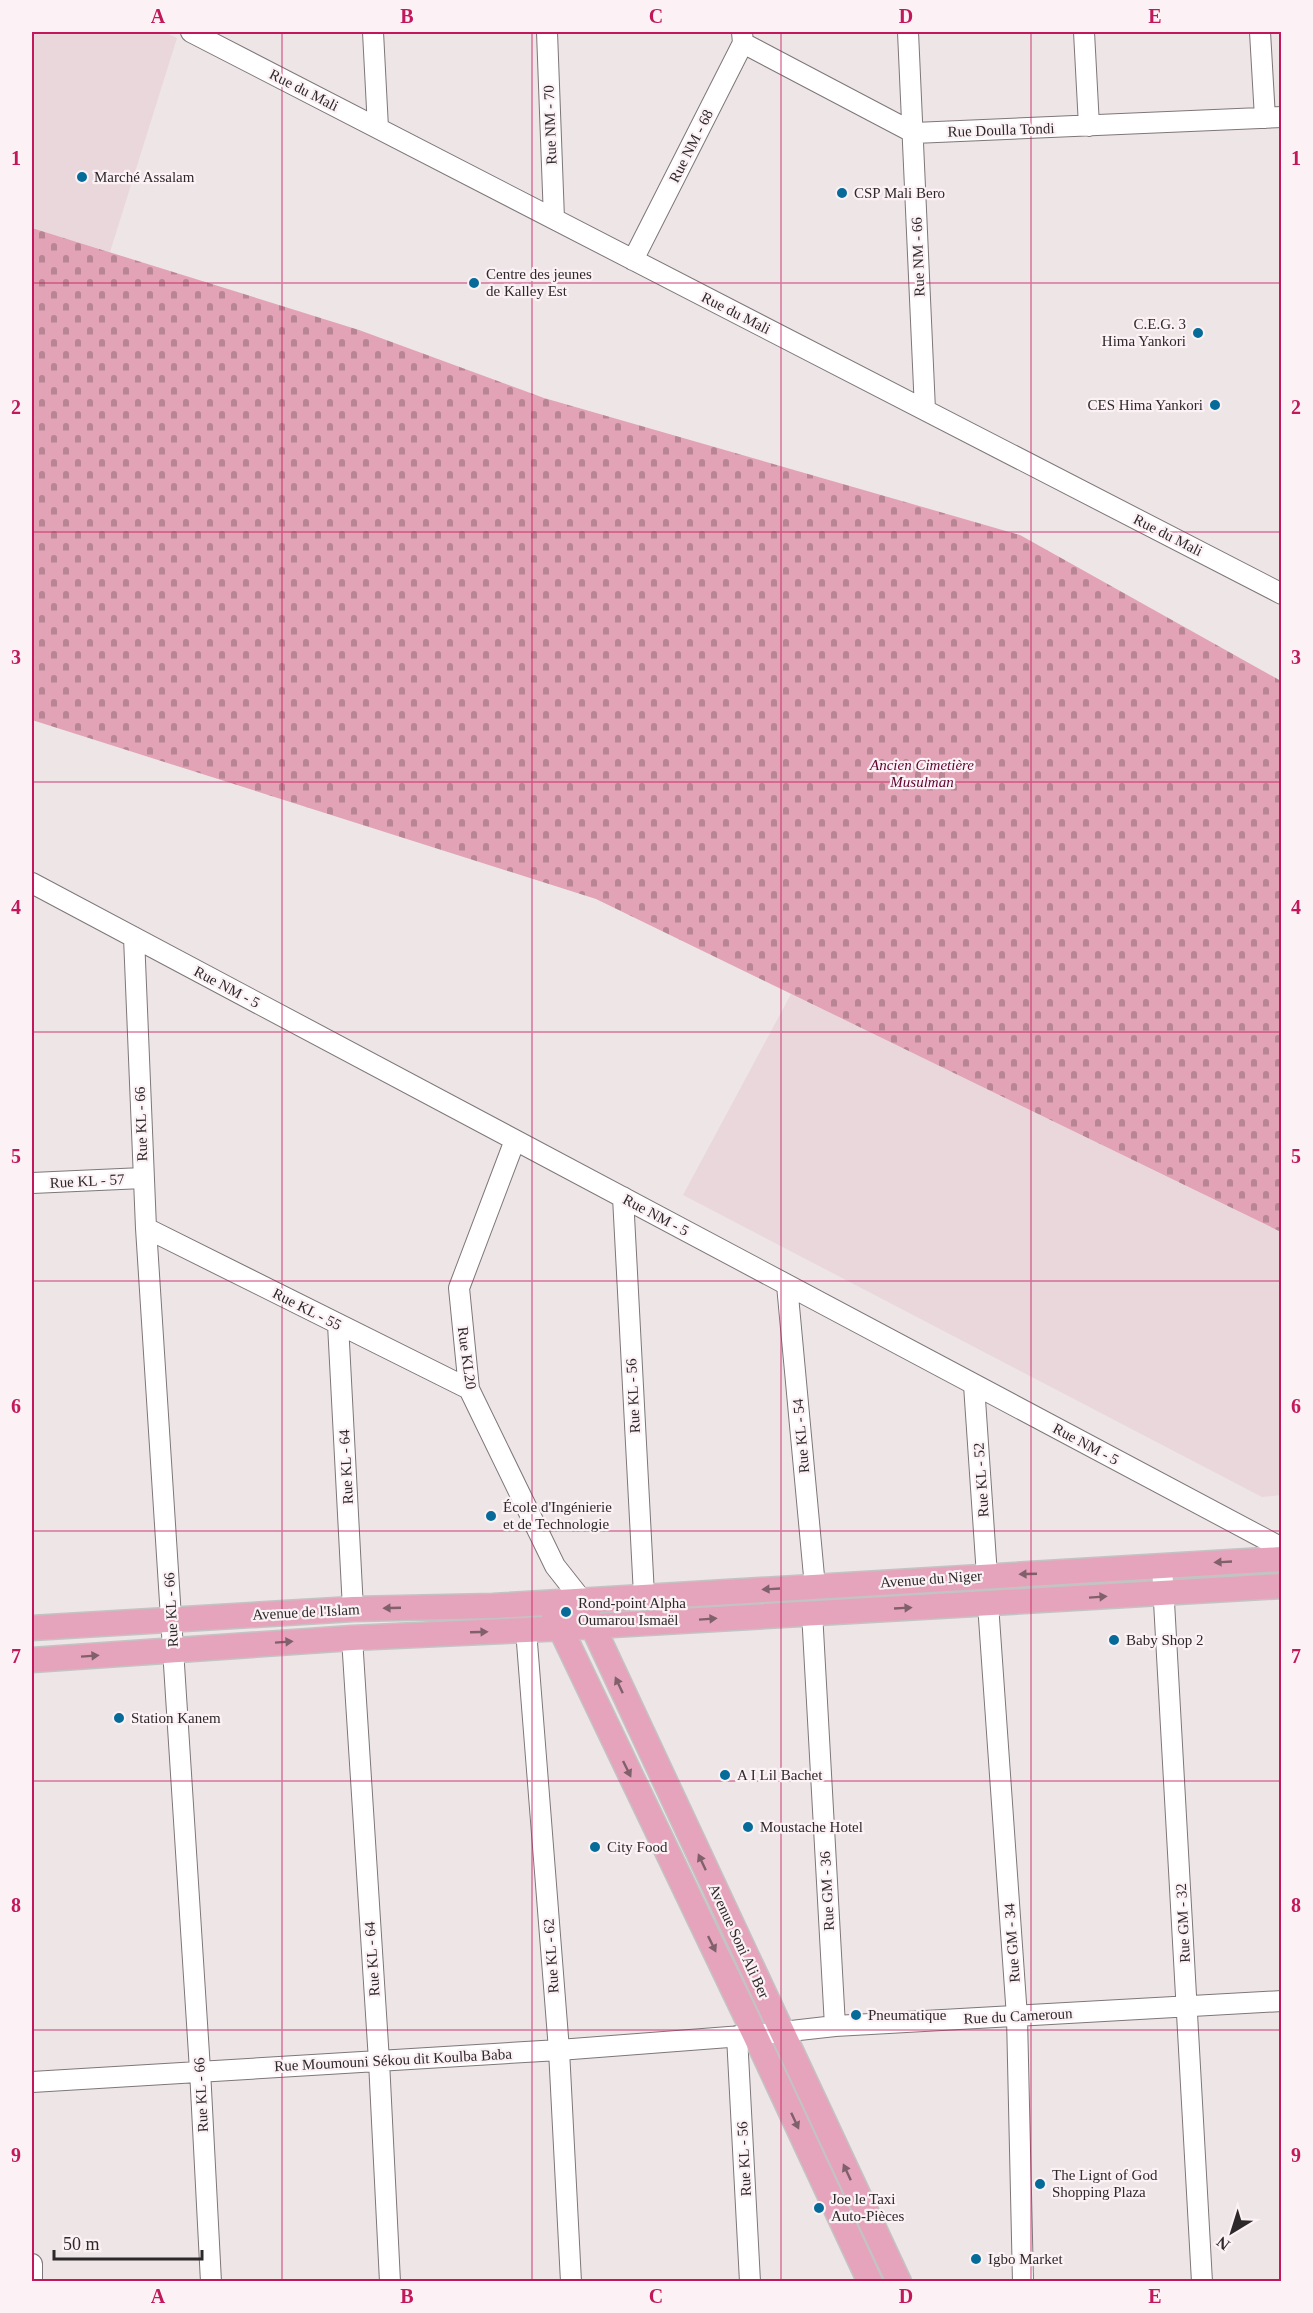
<svg xmlns="http://www.w3.org/2000/svg" width="1313" height="2313" viewBox="0 0 1313 2313" font-family="Georgia,serif">
<style>
.built{fill:#e9d7dc}
.cemetery{fill:url(#cemetery-stones)}
.lines{fill:none;stroke-linecap:round;stroke-linejoin:round}
.minor-casing{stroke:#7e7678;stroke-width:22}
.major-casing{stroke:#c4c3c3;stroke-width:27}
.minor{stroke:#fff;stroke-width:20}
.major{stroke:#e5a4bb;stroke-width:24}
.oneway{fill:#80606b}
.grid{fill:none;stroke:#c2185b;stroke-width:1.5;stroke-opacity:0.55}
.poi-dot{fill:#066b99;stroke:#fcf2f5;stroke-width:2}
.labels{text-anchor:middle;dominant-baseline:central;stroke-width:4.5;stroke-linejoin:round;paint-order:stroke}
.street-label{font-size:15px;fill:#2d292a;stroke:#fcf2f5}
.poi-label{font-size:15px;fill:#2d292a;stroke:#fcf2f5;text-anchor:start}
.park-label{font-size:15px;font-style:italic;fill:#5f0230;stroke:#fcf2f5}
.neatline{fill:none;stroke:#c2185b;stroke-width:2}
.grid-label{font-size:20px;text-anchor:middle;font-weight:bold;fill:#c2185b}
</style>
<defs>
<pattern id="cemetery-stones" width="16" height="16" patternUnits="userSpaceOnUse" patternTransform="scale(1.5)"><rect width="16" height="16" fill="#e2a3b6"/><path d="M2 7V4a2 2 0 0 1 4 0v3zM10 15v-3a2 2 0 0 1 4 0v3z" fill="#b88594"/></pattern>
</defs>
<rect width="100%" height="100%" fill="#eee5e7"/>
<path class="built" d="M 32,32 L 164,32 L 177,38 L 110,252 L 32,228 Z
M 791,994 L 1281,1232 L 1281,1495 L 1262,1497 L 683,1195 Z"/>
<path class="cemetery" d="M 32,228 L 359,330 L 544,398 L 1020,535 L 1281,681 L 1281,1232 L 596,899 L 32,720 Z"/>
<g class="lines">
<defs>
<path id="minor" d="M 191,32 L 1282,594
M 373,32 L 378,128
M 547,32 L 554,219
M 908,32 L 925,410
M 1084,32 L 1089,126
M 1260,32 L 1265,118
M 743,43 L 914,133 L 1282,117
M 633,260 L 743,43 L 742,32
M 32,883 L 1282,1548
M 134,937 L 146,1228 L 200,2070 L 211,2282
M 515,1140 L 459,1288 L 469,1389 L 555,1566 L 581,1599
M 32,1183 L 143,1178
M 623,1197 L 644,1595
M 146,1228 L 469,1389
M 787,1285 L 815,1587
M 338,1324 L 353,1609
M 974,1385 L 987,1576
M 1162,1566 L 1202,2282
M 988,1604 L 1017,2017 L 1023,2282
M 812,1612 L 835,2026
M 526,1630 L 559,2050 L 571,2282
M 352,1638 L 379,2061 L 390,2282
M 737,2036 L 750,2282
M 32,2082 L 559,2050 L 755,2035 L 835,2026 L 1282,2001
M 32,2264 L 32,2282"/>
<path id="major" d="M 586,1612 L 899,2282
M 554,1615 L 755,2035 L 870,2282
M 32,1628 L 353,1609 L 493,1606 L 1282,1559
M 32,1660 L 352,1638 L 526,1630 L 1282,1586"/>
</defs>
<use href="#minor" class="minor-casing"/>
<use href="#major" class="major-casing"/>
<use href="#minor" class="minor"/>
<use href="#major" class="major"/>
</g>
<defs><path id="oneway-solid" d="M-6-.8H1V-3.2L6.5 0L1 3.2V.8H-6Z" transform="scale(1.5)"/></defs>
<g class="oneway">
<use href="#oneway-solid" transform="translate(1223 1562) rotate(177)"/>
<use href="#oneway-solid" transform="translate(1028 1574) rotate(178)"/>
<use href="#oneway-solid" transform="translate(771 1589) rotate(177)"/>
<use href="#oneway-solid" transform="translate(1098 1597) rotate(-4)"/>
<use href="#oneway-solid" transform="translate(392 1608) rotate(178)"/>
<use href="#oneway-solid" transform="translate(903 1608) rotate(-3)"/>
<use href="#oneway-solid" transform="translate(708 1619) rotate(-4)"/>
<use href="#oneway-solid" transform="translate(479 1632) rotate(-2)"/>
<use href="#oneway-solid" transform="translate(284 1642) rotate(-4)"/>
<use href="#oneway-solid" transform="translate(90 1656) rotate(-4)"/>
<use href="#oneway-solid" transform="translate(619 1685) rotate(-115)"/>
<use href="#oneway-solid" transform="translate(627 1769) rotate(64)"/>
<use href="#oneway-solid" transform="translate(702 1862) rotate(-115)"/>
<use href="#oneway-solid" transform="translate(712 1944) rotate(64)"/>
<use href="#oneway-solid" transform="translate(795 2121) rotate(65)"/>
<use href="#oneway-solid" transform="translate(847 2172) rotate(-115)"/>
</g>
<path class="grid" d="M 282,32 L 282,2282M 532,32 L 532,2282M 781,32 L 781,2282M 1031,32 L 1031,2282M 32,283 L 1282,283M 32,532 L 1282,532M 32,782 L 1282,782M 32,1032 L 1282,1032M 32,1281 L 1282,1281M 32,1531 L 1282,1531M 32,1781 L 1282,1781M 32,2030 L 1282,2030"/>
<g class="poi-dot">
<circle cx="82" cy="177" r="6"/>
<circle cx="842" cy="193" r="6"/>
<circle cx="474" cy="283" r="6"/>
<circle cx="1198" cy="333" r="6"/>
<circle cx="1215" cy="405" r="6"/>
<circle cx="491" cy="1516" r="6"/>
<circle cx="566" cy="1612" r="6"/>
<circle cx="1114" cy="1640" r="6"/>
<circle cx="119" cy="1718" r="6"/>
<circle cx="725" cy="1775" r="6"/>
<circle cx="748" cy="1827" r="6"/>
<circle cx="595" cy="1847" r="6"/>
<circle cx="856" cy="2015" r="6"/>
<circle cx="1040" cy="2184" r="6"/>
<circle cx="819" cy="2208" r="6"/>
<circle cx="976" cy="2259" r="6"/>
</g>
<g class="labels">
<g class="street-label">
<text transform="translate(304 90) rotate(27)">Rue du Mali</text>
<text transform="translate(550 125) rotate(-92)">Rue NM - 70</text>
<text transform="translate(1001 130) rotate(-2)">Rue Doulla Tondi</text>
<text transform="translate(691 146) rotate(-63)">Rue NM - 68</text>
<text transform="translate(918 257) rotate(-92)">Rue NM - 66</text>
<text transform="translate(736 313) rotate(27)">Rue du Mali</text>
<text transform="translate(1168 535) rotate(27)">Rue du Mali</text>
<text transform="translate(227 987) rotate(28)">Rue NM - 5</text>
<text transform="translate(141 1124) rotate(-92)">Rue KL - 66</text>
<text transform="translate(87 1181) rotate(-3)">Rue KL - 57</text>
<text transform="translate(656 1215) rotate(28)">Rue NM - 5</text>
<text transform="translate(307 1309) rotate(27)">Rue KL - 55</text>
<text transform="translate(467 1358) rotate(82)">Rue KL20</text>
<text transform="translate(633 1396) rotate(-93)">Rue KL - 56</text>
<text transform="translate(801 1436) rotate(-95)">Rue KL - 54</text>
<text transform="translate(1086 1444) rotate(28)">Rue NM - 5</text>
<text transform="translate(346 1467) rotate(-93)">Rue KL - 64</text>
<text transform="translate(981 1480) rotate(-94)">Rue KL - 52</text>
<text transform="translate(931 1579) rotate(-4)">Avenue du Niger</text>
<text transform="translate(171 1610) rotate(-93)">Rue KL - 66</text>
<text transform="translate(306 1612) rotate(-3)">Avenue de l'Islam</text>
<text transform="translate(827 1891) rotate(-93)">Rue GM - 36</text>
<text transform="translate(1183 1923) rotate(-93)">Rue GM - 32</text>
<text transform="translate(739 1941) rotate(65)">Avenue Soni Ali Ber</text>
<text transform="translate(1012 1943) rotate(-94)">Rue GM - 34</text>
<text transform="translate(551 1956) rotate(-94)">Rue KL - 62</text>
<text transform="translate(372 1959) rotate(-94)">Rue KL - 64</text>
<text transform="translate(1018 2016) rotate(-3)">Rue du Cameroun</text>
<text transform="translate(393 2060) rotate(-3)">Rue Moumouni Sékou dit Koulba Baba</text>
<text transform="translate(201 2095) rotate(-93)">Rue KL - 66</text>
<text transform="translate(744 2159) rotate(-93)">Rue KL - 56</text>
</g>
<g class="poi-label">
<text x="94" y="177">Marché Assalam</text>
<text x="854" y="193">CSP Mali Bero</text>
<text x="486" y="274">Centre des jeunes<tspan x="486" dy="17">de Kalley Est</tspan></text>
<text x="1186" y="324" text-anchor="end">C.E.G. 3<tspan x="1186" dy="17">Hima Yankori</tspan></text>
<text x="1203" y="405" text-anchor="end">CES Hima Yankori</text>
<text x="503" y="1507">École d'Ingénierie<tspan x="503" dy="17">et de Technologie</tspan></text>
<text x="578" y="1603">Rond-point Alpha<tspan x="578" dy="17">Oumarou Ismaël</tspan></text>
<text x="1126" y="1640">Baby Shop 2</text>
<text x="131" y="1718">Station Kanem</text>
<text x="737" y="1775">A I Lil Bachet</text>
<text x="760" y="1827">Moustache Hotel</text>
<text x="607" y="1847">City Food</text>
<text x="868" y="2015">Pneumatique</text>
<text x="1052" y="2175">The Lignt of God<tspan x="1052" dy="17">Shopping Plaza</tspan></text>
<text x="831" y="2199">Joe le Taxi<tspan x="831" dy="17">Auto-Pièces</tspan></text>
<text x="988" y="2259">Igbo Market</text>
</g>
<g class="park-label">
<text x="922" y="765">Ancien Cimetière<tspan x="922" dy="17">Musulman</tspan></text>
</g>
</g>
<rect width="1313" height="2313" fill="none" stroke="#fcf2f5" stroke-width="66"/>
<g transform="translate(1232 2232) rotate(218)" stroke="#fcf2f5" stroke-width="4.5" paint-order="stroke">
<path d="M0-4.5L10 22L0 15L-10 22Z" fill="#2d292a"/>
<text y="-9" font-size="16" font-weight="bold" text-anchor="middle" fill="#2d292a">N</text>
</g>
<path d="M54 2250v9h148v-9" fill="none" stroke="#2d292a" stroke-width="3"/>
<text x="63" y="2250" font-size="18" fill="#2d292a" stroke="#fcf2f5" stroke-width="4.5" paint-order="stroke">50 m</text>
<rect x="33" y="33" width="1247" height="2247" class="neatline"/>
<g class="grid-label">
<text x="158" y="23">A</text>
<text x="407" y="23">B</text>
<text x="656" y="23">C</text>
<text x="906" y="23">D</text>
<text x="1155" y="23">E</text>
<text x="16" y="165">1</text>
<text x="1296" y="165">1</text>
<text x="16" y="414">2</text>
<text x="1296" y="414">2</text>
<text x="16" y="664">3</text>
<text x="1296" y="664">3</text>
<text x="16" y="914">4</text>
<text x="1296" y="914">4</text>
<text x="16" y="1163">5</text>
<text x="1296" y="1163">5</text>
<text x="16" y="1413">6</text>
<text x="1296" y="1413">6</text>
<text x="16" y="1663">7</text>
<text x="1296" y="1663">7</text>
<text x="16" y="1912">8</text>
<text x="1296" y="1912">8</text>
<text x="16" y="2162">9</text>
<text x="1296" y="2162">9</text>
<text x="158" y="2303">A</text>
<text x="407" y="2303">B</text>
<text x="656" y="2303">C</text>
<text x="906" y="2303">D</text>
<text x="1155" y="2303">E</text>
</g>
</svg>
